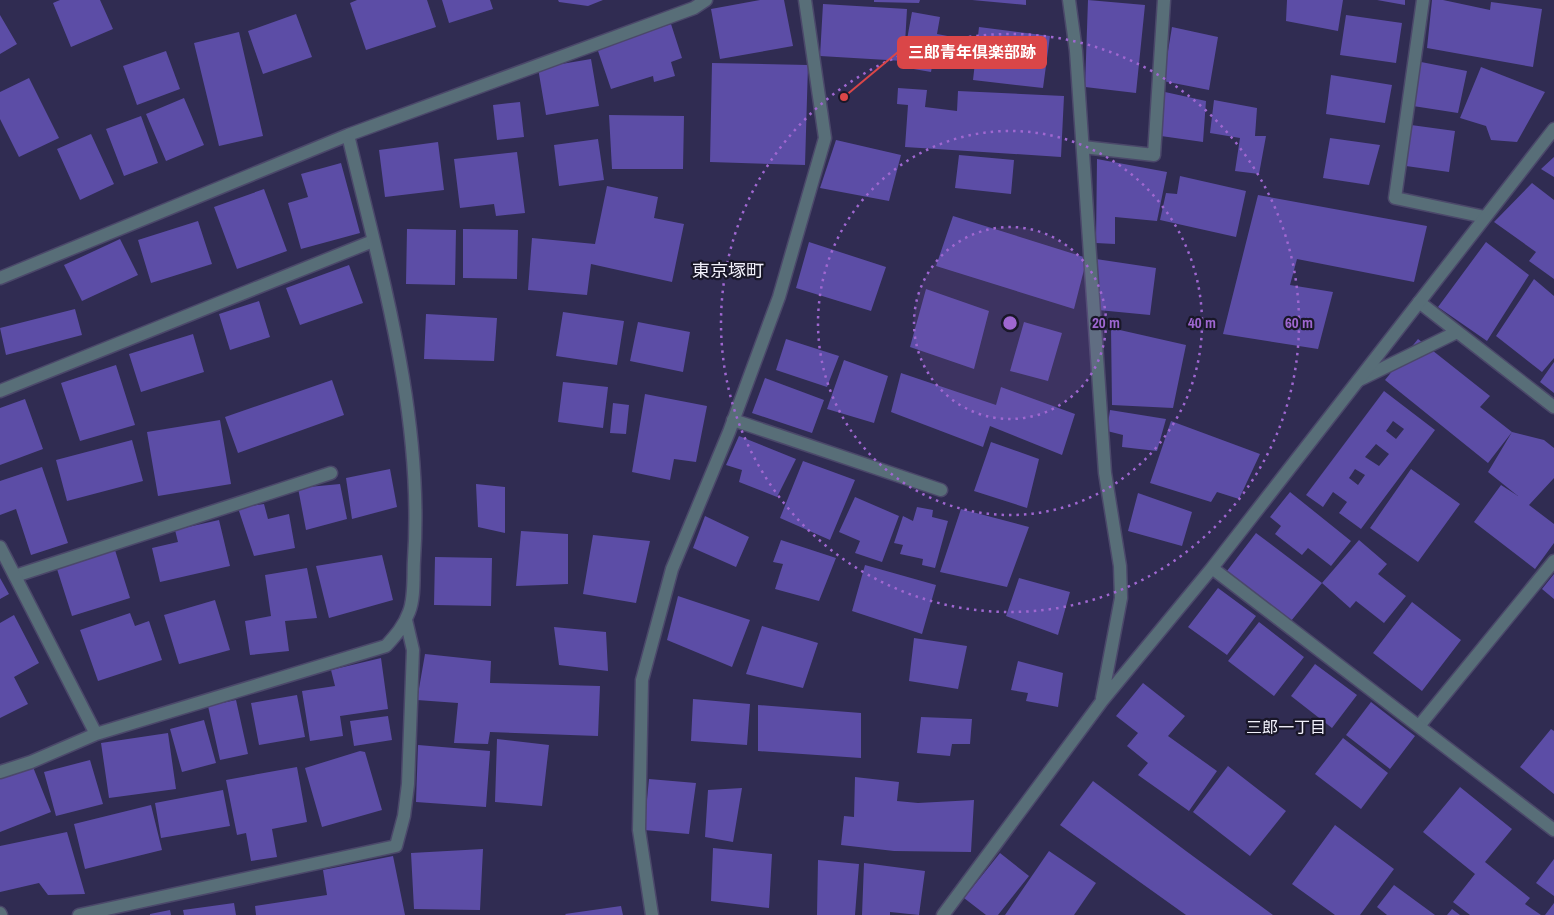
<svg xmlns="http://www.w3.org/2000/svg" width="1554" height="915" viewBox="0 0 1554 915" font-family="'Archivo Narrow','Noto Sans JP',sans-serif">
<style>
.building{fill:#5c4da6;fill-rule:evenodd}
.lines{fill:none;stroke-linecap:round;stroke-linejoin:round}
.service-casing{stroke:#4b486a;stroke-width:15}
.minor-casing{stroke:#4b486a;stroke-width:15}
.service{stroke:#586e78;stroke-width:12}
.minor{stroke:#586e78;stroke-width:12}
.ring{fill:none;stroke:#9f67d1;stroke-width:2.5;stroke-dasharray:2.5 5}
.labels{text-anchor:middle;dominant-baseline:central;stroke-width:4.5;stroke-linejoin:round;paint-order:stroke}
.neighbourhood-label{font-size:16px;fill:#f2f1fb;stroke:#191728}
.quarter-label{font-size:18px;fill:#f2f1fb;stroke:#191728}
.centre{fill:#9f67d1;stroke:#191728;stroke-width:2.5}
.ring-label{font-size:15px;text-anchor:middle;font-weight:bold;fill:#9f67d1;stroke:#191728;stroke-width:4.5;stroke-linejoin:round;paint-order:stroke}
.leader{fill:none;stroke:#da4648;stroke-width:2}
.callout-dot{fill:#da4648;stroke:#191728;stroke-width:2}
.callout{fill:#da4648;stroke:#da4648;stroke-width:2}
.callout-label{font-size:16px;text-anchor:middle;font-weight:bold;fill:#fff}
</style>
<rect width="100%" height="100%" fill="#302c52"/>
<path class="building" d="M 60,0 L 100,0 L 113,29 L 71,47 L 53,3 Z
M 357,0 L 427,0 L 436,27 L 366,50 L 350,3 Z
M 442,0 L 490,0 L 493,9 L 449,23 Z
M 558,0 L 603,0 L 588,6 L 559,2 Z
M 760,0 L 784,0 L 793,46 L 720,59 L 711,9 Z
M 874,0 L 920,0 L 919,3 L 874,2 Z
M 972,0 L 1026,0 L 1026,5 Z
M 1088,0 L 1145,5 L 1136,93 L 1085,87 Z
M 1287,0 L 1343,0 L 1338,31 L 1286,21 Z
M 1377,0 L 1405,0 L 1405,5 Z
M 1432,0 L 1443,0 L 1490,10 L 1491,2 L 1542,9 L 1533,67 L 1427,48 Z
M 823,4 L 907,9 L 904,61 L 820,56 Z
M 912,12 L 940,17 L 937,34 L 958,38 L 953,65 L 933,61 L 931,72 L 902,67 Z
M 296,14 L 312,57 L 263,74 L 248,31 Z
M 0,15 L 17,44 L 0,54 Z
M 1346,15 L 1402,23 L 1396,63 L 1340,55 Z
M 671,24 L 682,58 L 671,62 L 675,76 L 654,82 L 653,76 L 611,89 L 597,48 Z
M 979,27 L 1050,36 L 1043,88 L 973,80 Z
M 1172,27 L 1218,37 L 1209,90 L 1163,81 Z
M 239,32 L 263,136 L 219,146 L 194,43 Z
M 166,51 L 180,89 L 137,105 L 123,66 Z
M 591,59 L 599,106 L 546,115 L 538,68 Z
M 1421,62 L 1467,71 L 1458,113 L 1413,106 Z
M 712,63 L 808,65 L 805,165 L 710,162 Z
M 1481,67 L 1545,92 L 1517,142 L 1491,140 L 1486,126 L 1460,118 Z
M 1331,75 L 1392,85 L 1385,123 L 1326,114 Z
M 29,78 L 59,138 L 19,157 L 0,119 L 0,92 Z
M 898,88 L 927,90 L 925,107 L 957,111 L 958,91 L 1064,96 L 1061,157 L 905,147 L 908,105 L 897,104 Z
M 1165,92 L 1206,101 L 1203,142 L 1161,136 Z
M 184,98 L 204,145 L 166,161 L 146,114 Z
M 1214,100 L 1257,108 L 1255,136 L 1266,136 L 1259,174 L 1235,171 L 1240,138 L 1210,133 Z
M 520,102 L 524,137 L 497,140 L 493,105 Z
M 609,115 L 684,116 L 683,169 L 612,169 Z
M 141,116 L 158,163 L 124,176 L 106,129 Z
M 1411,125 L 1455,131 L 1449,172 L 1406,166 Z
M 91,134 L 114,184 L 80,200 L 57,149 Z
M 1330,138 L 1380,145 L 1369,185 L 1323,178 Z
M 598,139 L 604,180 L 559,186 L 554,145 Z
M 836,140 L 901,155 L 889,201 L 820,188 Z
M 438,142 L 444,190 L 385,197 L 379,150 Z
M 517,152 L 525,213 L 496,216 L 494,204 L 460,208 L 454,159 Z
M 959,155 L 1014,160 L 1011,194 L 955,188 Z
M 1554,157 L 1554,177 L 1541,169 Z
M 1097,159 L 1167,172 L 1157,221 L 1115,217 L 1115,244 L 1096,243 Z
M 341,163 L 360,233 L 301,249 L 288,203 L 308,197 L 301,174 Z
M 1180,176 L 1246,191 L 1236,237 L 1160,220 L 1166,193 L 1177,194 Z
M 1532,183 L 1554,200 L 1554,279 L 1529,261 L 1536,252 L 1494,222 Z
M 607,186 L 658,197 L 654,218 L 684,224 L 672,282 L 591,264 L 587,295 L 528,290 L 532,238 L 595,244 Z
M 264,189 L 287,251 L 237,269 L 214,207 Z
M 1258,195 L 1427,226 L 1414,282 L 1297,259 L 1290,285 L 1333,292 L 1318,349 L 1223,334 Z
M 953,216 L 1087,258 L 1074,309 L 936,266 Z
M 198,221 L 212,264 L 151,283 L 138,240 Z
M 407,229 L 456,230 L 455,285 L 406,284 Z
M 463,229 L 518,230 L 517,279 L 463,278 Z
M 120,239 L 138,275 L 82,301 L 64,265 Z
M 809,242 L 886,267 L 871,311 L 796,288 Z
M 1486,242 L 1529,275 L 1487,341 L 1438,307 Z
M 1096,259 L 1156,268 L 1150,315 L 1098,310 Z
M 349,265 L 363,303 L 300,325 L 286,288 Z
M 1534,279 L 1554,296 L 1554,358 L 1542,372 L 1496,336 Z
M 926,289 L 989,311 L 974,369 L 910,347 Z
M 259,301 L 270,337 L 230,350 L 219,314 Z
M 75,309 L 82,335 L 6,355 L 0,328 Z
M 563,312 L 624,321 L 617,365 L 556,356 Z
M 426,314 L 497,318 L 494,361 L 424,359 Z
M 638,322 L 690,332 L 683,372 L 630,361 Z
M 1024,322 L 1062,333 L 1048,381 L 1010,371 Z
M 1111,328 L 1186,345 L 1173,408 L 1112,405 Z
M 193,334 L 204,372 L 141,392 L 129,354 Z
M 786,339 L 839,356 L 827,387 L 776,370 Z
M 1418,339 L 1490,396 L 1480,407 L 1512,432 L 1544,440 L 1554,448 L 1554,478 L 1529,505 L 1554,524 L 1554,543 L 1535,569 L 1474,522 L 1501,485 L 1518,496 L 1488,472 L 1512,432 L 1488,463 L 1385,380 Z
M 844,360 L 888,376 L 874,423 L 827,409 Z
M 1554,362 L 1554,393 L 1540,382 Z
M 116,365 L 135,425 L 80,441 L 61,383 Z
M 901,373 L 996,405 L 1001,387 L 1075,414 L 1062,455 L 990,426 L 983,447 L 891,412 Z
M 765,378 L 824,400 L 812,433 L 752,413 Z
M 332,380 L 344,415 L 238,453 L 225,417 Z
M 563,382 L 608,387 L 603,428 L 558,422 Z
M 1384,391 L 1435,430 L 1361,529 L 1339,513 L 1347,502 L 1333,492 L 1323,507 L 1306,495 ZM 1393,421 L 1404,429 L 1396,439 L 1386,431 ZM 1376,444 L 1389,454 L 1379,466 L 1365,457 ZM 1355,469 L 1365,475 L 1358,485 L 1349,478 Z
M 645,394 L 707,406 L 696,462 L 674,459 L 670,480 L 632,472 Z
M 25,399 L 43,449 L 0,465 L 0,408 Z
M 613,403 L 629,405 L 626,434 L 610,433 Z
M 1110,410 L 1166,419 L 1157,451 L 1122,447 L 1123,435 L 1107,431 Z
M 220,420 L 231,484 L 158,496 L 147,432 Z
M 1171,421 L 1260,454 L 1239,499 L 1217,492 L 1211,502 L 1150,483 Z
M 739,436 L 796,459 L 777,497 L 739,482 L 742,470 L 726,465 Z
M 132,440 L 143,481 L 67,501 L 56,460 Z
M 991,442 L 1039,459 L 1027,508 L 974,491 Z
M 803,461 L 855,480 L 830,540 L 780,518 Z
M 42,467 L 68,543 L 31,555 L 16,509 L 0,515 L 0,481 Z
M 390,469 L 397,507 L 352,519 L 346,478 Z
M 1411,469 L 1460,504 L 1418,562 L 1370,528 Z
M 340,484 L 347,519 L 306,530 L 298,488 Z
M 476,484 L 505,487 L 505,533 L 478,527 Z
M 1290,492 L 1351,541 L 1331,566 L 1308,548 L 1302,555 L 1275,534 L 1281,526 L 1270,517 Z
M 1138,493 L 1192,512 L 1182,546 L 1128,531 Z
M 855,497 L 899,516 L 882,562 L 855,553 L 860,541 L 839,532 Z
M 264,504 L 268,519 L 289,514 L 295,548 L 254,556 L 238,508 Z
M 917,507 L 933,510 L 932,517 L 948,521 L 935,568 L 922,565 L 923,559 L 900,554 L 903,545 L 894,543 L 903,516 L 913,521 Z
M 961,509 L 1029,527 L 1007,587 L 940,572 Z
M 705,516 L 749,537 L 736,567 L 693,548 Z
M 219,520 L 230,566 L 160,582 L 152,548 L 178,542 L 175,530 Z
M 521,531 L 568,534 L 568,584 L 516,586 Z
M 1256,533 L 1322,583 L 1291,621 L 1227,571 Z
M 593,535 L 650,541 L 636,603 L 583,594 Z
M 781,540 L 836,558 L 819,601 L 775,589 L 783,564 L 773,562 Z
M 1359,540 L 1387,564 L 1378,574 L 1406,596 L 1384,623 L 1356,601 L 1350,608 L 1322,583 Z
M 115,550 L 130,598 L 72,616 L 57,569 Z
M 382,555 L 393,600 L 329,618 L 316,566 Z
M 435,557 L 492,558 L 491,606 L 434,605 Z
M 865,565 L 936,585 L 922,634 L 852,611 Z
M 307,568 L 317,618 L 285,621 L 289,651 L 250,655 L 245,621 L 271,616 L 265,575 Z
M 1554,574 L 1554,599 L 1542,589 Z
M 0,578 L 9,594 L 0,599 Z
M 1019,578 L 1070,592 L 1058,635 L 1006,616 Z
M 1218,588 L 1256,616 L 1227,655 L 1188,627 Z
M 678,596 L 750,620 L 732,667 L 667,640 Z
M 215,600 L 230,650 L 179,664 L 164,615 Z
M 1412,602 L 1461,640 L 1422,691 L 1373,653 Z
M 130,613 L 135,626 L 149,621 L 162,660 L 98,681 L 80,630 Z
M 14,615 L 39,663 L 14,677 L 28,704 L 0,718 L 0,623 Z
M 1259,622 L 1304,657 L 1274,696 L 1228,661 Z
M 762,626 L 818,643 L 803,688 L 746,674 Z
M 554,627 L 606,632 L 608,671 L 559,665 Z
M 914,638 L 967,646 L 958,689 L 909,681 Z
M 425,654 L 491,661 L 490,683 L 600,686 L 598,736 L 490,732 L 488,744 L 454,743 L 458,703 L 417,700 Z
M 381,658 L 388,709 L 340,716 L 343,736 L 310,741 L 302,691 L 335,686 L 331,670 Z
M 1018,661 L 1063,673 L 1058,707 L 1026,701 L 1028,693 L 1011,690 Z
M 1315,664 L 1357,695 L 1332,728 L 1291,696 Z
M 1143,683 L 1185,716 L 1168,736 L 1217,771 L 1189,811 L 1138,775 L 1148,763 L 1127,746 L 1138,733 L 1116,716 Z
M 297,695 L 305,737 L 259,745 L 251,703 Z
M 693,699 L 750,704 L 747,745 L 691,741 Z
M 236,700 L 248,754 L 220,760 L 208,706 Z
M 1371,702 L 1415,736 L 1390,769 L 1346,735 Z
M 758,705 L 861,713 L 861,758 L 758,751 Z
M 388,716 L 392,740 L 354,746 L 350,721 Z
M 921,717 L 972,719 L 970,744 L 952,744 L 950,756 L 917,753 Z
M 204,720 L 216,763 L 182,772 L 170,729 Z
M 1551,729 L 1554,731 L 1554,794 L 1520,767 Z
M 168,733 L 176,789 L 109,798 L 101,743 Z
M 1343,738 L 1388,773 L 1361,809 L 1315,774 Z
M 497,739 L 549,745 L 542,806 L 495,802 Z
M 418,745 L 490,751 L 486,807 L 416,802 Z
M 360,751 L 365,752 L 382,810 L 322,827 L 305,768 Z
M 90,760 L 103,804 L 56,816 L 44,772 Z
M 31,762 L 51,812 L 0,832 L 0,774 Z
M 1228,766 L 1286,811 L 1250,856 L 1193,812 Z
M 297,767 L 307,822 L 272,829 L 277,857 L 251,861 L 246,833 L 237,835 L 226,780 Z
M 855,777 L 899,782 L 897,801 L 918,803 L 974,800 L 971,852 L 894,851 L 841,845 L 844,816 L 854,817 Z
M 649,779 L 696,783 L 689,834 L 644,830 Z
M 1093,781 L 1186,851 L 1273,915 L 1186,915 L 1060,825 Z
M 1460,787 L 1512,829 L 1485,862 L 1530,898 L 1525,904 L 1541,915 L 1470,915 L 1453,902 L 1475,874 L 1423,832 Z
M 742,788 L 733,842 L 705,837 L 708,790 Z
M 223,790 L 230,826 L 161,838 L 155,803 Z
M 151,805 L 162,850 L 85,869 L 74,824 Z
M 1335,825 L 1394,869 L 1360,915 L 1335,915 L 1292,884 Z
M 67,832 L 85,894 L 48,895 L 39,883 L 0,892 L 0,846 Z
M 713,848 L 772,854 L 769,908 L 711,901 Z
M 483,849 L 480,910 L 414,909 L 411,853 Z
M 1049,851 L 1096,883 L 1074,915 L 1005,915 Z
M 1000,853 L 1029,876 L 998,915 L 986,915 L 964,898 Z
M 393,856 L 405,915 L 256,915 L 255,906 L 327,895 L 323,870 Z
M 1554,859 L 1554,896 L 1536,883 Z
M 818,860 L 859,864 L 855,915 L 817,915 Z
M 864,863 L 925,871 L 919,915 L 890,912 L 890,915 L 862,915 Z
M 1394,885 L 1435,915 L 1387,915 L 1377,907 Z
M 234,903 L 236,915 L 184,915 L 183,910 Z
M 1554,903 L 1554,915 L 1545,915 Z
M 621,906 L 623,915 L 566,915 L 565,914 Z
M 1452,909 L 1460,915 L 1447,915 Z
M 170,910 L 171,915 L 150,915 L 150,914 Z"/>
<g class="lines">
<defs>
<path id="service" d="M 1423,0 L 1395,198 L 1485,217
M 1083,147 L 1154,155 L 1164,0
M 1419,302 L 1554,407
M 1359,380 L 1457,332
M 0,391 L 373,241
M 733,420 L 941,490
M 15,576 L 331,473
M 1419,726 L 1554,561"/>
<path id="minor" d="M 1069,0 L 1076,51 L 1105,473 L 1120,566 L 1121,598 L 1102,698
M 0,278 L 348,135 L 694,8 L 706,0
M 0,547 L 96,734
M 1212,568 L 1554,830
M 0,772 L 31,762 L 96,734 L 386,646 C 396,635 404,626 409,612 C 415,597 413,575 414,560 C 424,416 381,274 348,135
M 0,913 L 1,915
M 79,915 L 396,846 L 404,816 L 408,784 L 413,650 L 406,620
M 652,915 L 639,830 L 642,680 L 672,569 L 729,432 L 779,297 L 825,138 L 805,0
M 943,915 L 1102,701 L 1212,568 L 1554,129"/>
</defs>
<use href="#service" class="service-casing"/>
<use href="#minor" class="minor-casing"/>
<use href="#service" class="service"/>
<use href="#minor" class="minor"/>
</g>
<circle cx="1010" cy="323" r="96" fill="#9f67d1" fill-opacity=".12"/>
<g class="ring">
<circle cx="1010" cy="323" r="96"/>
<circle cx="1010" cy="323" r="192"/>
<circle cx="1010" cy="323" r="289"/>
</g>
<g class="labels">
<g class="neighbourhood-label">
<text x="1286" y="727">三郎一丁目</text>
</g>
<g class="quarter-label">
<text x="728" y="270">東京塚町</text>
</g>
</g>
<circle cx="1010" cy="323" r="8" class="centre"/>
<g class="ring-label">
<text x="1106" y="328">20 m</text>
<text x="1202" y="328">40 m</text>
<text x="1299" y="328">60 m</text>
</g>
<path class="leader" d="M844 97L898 52"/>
<circle class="callout-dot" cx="844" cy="97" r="5"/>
<rect class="callout" x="898" y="37" width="148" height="31" rx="5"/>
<g class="callout-label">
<text x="972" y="58">三郎青年倶楽部跡</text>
</g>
</svg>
